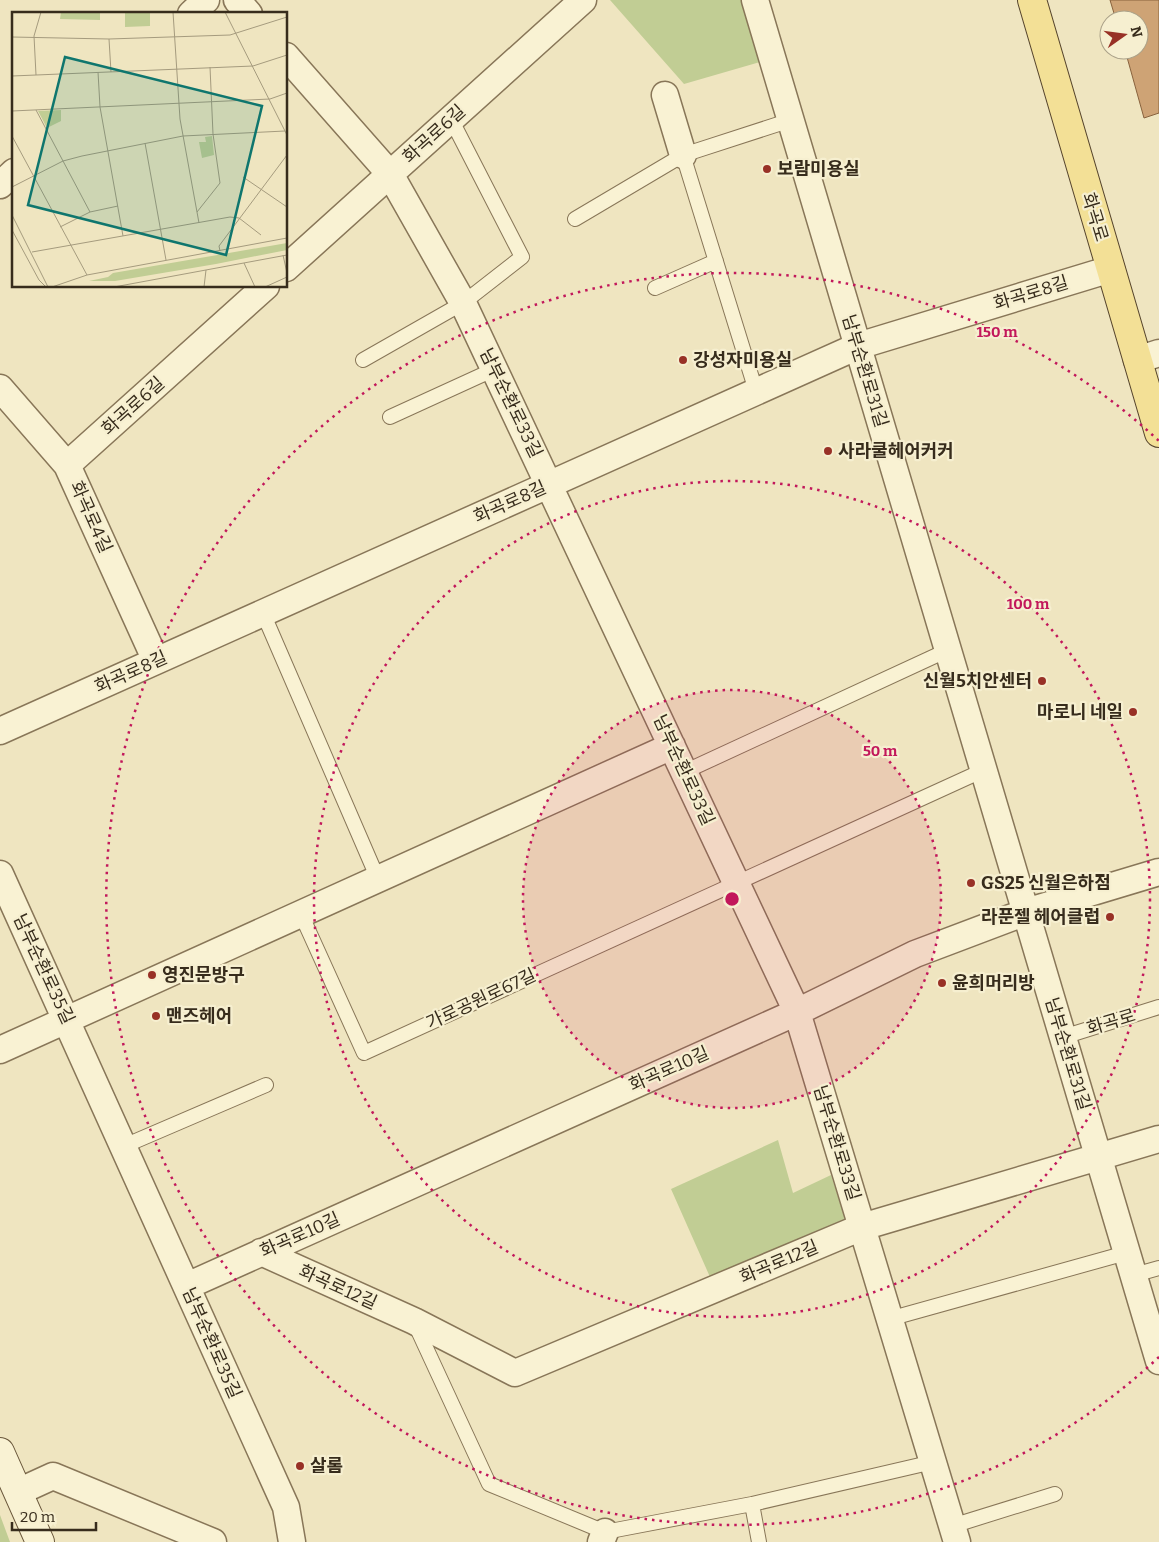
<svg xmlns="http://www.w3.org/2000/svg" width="1159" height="1542" font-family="Bitter,'Noto Sans KR',serif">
	<defs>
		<filter id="shadow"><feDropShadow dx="4.5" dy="-4.5" stdDeviation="1" flood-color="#0004"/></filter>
	</defs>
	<rect width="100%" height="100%" fill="#efe5c0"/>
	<path fill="#c1cd94" d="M610 0H743L760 62 684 84Z
		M778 1140 793 1193 831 1175 846 1222 710 1277 671 1189Z
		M0 1515 10 1542H0Z"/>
	<path fill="#cea375" stroke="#88623d" filter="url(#shadow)" d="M1110 0H1159V113L1144 118 1125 50H1139V20H1116Z"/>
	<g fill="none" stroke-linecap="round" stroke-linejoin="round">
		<defs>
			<path id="lane" d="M683 155 756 391
				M575 219 683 155 791 120
				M655 288 716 261
				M363 360 463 303 522 257 451 119
				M390 417 495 369
				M263 613 378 879
				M684 772 948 650
				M301 914 364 1053 984 770
				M1063 1037 1159 1007
				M124 1146 266 1085
				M1134 1275 1159 1268
				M889 1319 1126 1253
				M415 1324 489 1484 605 1532 752 1504 933 1462
				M752 1504 759 1542
				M952 1526 1055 1494"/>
			<path id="street" d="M237 0 249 14
				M755 0 1159 1361
				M191 14 206 0
				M286 56 390 174 463 303 797 1012 957 1542
				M665 95 683 155
				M0 185 14 172
				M286 268 583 0
				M1137 360 1159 353
				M0 388 67 465 156 661
				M67 465 266 286
				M0 731 858 346 1111 269
				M0 874 286 1507 292 1542
				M0 1050 672 746
				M261 1252 414 1321 515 1373 862 1227 1159 1139
				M187 1286 797 1012 915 954 1026 912 1159 872
				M18 1492 53 1476 213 1542
				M601 1542 605 1532"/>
			<path id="secondary" d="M0 1452 40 1542"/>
			<path id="primary" d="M1032 0 1159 433"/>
		</defs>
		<use href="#lane" stroke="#887658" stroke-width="16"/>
		<use href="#street" stroke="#887658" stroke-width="29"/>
		<use href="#secondary" stroke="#6a573b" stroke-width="30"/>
		<use href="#primary" stroke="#56442c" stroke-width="30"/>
		<use href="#lane" stroke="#f9f2d3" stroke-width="14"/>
		<use href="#street" stroke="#f9f2d3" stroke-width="26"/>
		<use href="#secondary" stroke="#f9f2d3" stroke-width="28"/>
		<use href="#primary" stroke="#f3e096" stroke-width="28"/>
	</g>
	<circle cx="732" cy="899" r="209" fill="#c2185b" fill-opacity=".12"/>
	<g fill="none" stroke="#c2185b" stroke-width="2.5" stroke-dasharray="2.5 5">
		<circle cx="732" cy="899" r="209"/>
		<circle cx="732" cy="899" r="418"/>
		<path d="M1159 1357A626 626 0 1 1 1159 441"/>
	</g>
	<g fill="#983126" stroke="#f6efd0" stroke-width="2">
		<circle cx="767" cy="169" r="5"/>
		<circle cx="683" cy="360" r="5"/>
		<circle cx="828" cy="451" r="5"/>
		<circle cx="1042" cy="681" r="5"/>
		<circle cx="1133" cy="712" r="5"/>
		<circle cx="971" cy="883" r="5"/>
		<circle cx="1110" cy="917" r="5"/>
		<circle cx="152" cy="975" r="5"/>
		<circle cx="942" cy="983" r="5"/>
		<circle cx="156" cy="1016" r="5"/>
		<circle cx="300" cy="1466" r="5"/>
	</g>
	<g text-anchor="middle" stroke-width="4.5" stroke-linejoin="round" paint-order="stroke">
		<g font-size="18" fill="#372c1c" stroke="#f6efd0">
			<text transform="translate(434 134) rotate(-42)" y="6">화곡로6길</text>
			<text transform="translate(1095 217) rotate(73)" y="6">화곡로</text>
			<text transform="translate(1031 293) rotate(-17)" y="6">화곡로8길</text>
			<text transform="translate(865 371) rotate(73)" y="6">남부순환로31길</text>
			<text transform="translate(511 403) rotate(64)" y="6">남부순환로33길</text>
			<text transform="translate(133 406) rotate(-42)" y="6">화곡로6길</text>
			<text transform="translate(510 502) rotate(-24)" y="6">화곡로8길</text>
			<text transform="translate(91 517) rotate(66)" y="6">화곡로4길</text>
			<text transform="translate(131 672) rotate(-24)" y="6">화곡로8길</text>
			<text transform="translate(684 770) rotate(65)" y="6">남부순환로33길</text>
			<text transform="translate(44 969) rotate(65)" y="6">남부순환로35길</text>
			<text transform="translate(481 999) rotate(-25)" y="6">가로공원로67길</text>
			<text transform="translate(1111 1022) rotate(-17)" y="6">화곡로</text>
			<text transform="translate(1068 1054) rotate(73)" y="6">남부순환로31길</text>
			<text transform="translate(669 1069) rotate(-24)" y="6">화곡로10길</text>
			<text transform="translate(837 1143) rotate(73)" y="6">남부순환로33길</text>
			<text transform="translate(300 1235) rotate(-24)" y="6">화곡로10길</text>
			<text transform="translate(779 1262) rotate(-23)" y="6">화곡로12길</text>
			<text transform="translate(338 1287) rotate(24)" y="6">화곡로12길</text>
			<text transform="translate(212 1343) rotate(66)" y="6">남부순환로35길</text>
		</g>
		<g font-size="18" font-weight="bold" fill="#372c1c" stroke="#f6efd0" text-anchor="start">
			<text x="777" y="175">보람미용실</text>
			<text x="693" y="366">강성자미용실</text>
			<text x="838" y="457">사라쿨헤어커커</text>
			<text x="1032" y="687" text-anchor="end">신월5치안센터</text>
			<text x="1123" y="718" text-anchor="end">마로니 네일</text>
			<text x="981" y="889">GS25 신월은하점</text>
			<text x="1100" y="923" text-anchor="end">라푼젤 헤어클럽</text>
			<text x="162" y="981">영진문방구</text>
			<text x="952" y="989">윤희머리방</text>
			<text x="166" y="1022">맨즈헤어</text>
			<text x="310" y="1472">살롬</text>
		</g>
	</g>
	<g transform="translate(12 12)">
		<rect width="275" height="275" fill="#efe5c0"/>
		<path d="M49 0H88V8L48 7ZM113 0H138V14L113 15ZM49 98V109L35 116 26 99ZM200 124 202 143 190 146 187 130H194L193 125ZM275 231V238L204 252 103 269H77L96 265 101 261Z" fill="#c1cd94"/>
		<path fill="none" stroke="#a59b7e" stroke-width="1" d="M161 0 168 107 187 211M213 0 275 123M0 25 97 27 218 23 275 5M97 27 99 60M86 60 88 95 111 224M24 63 22 24 29 0M0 64 241 54 275 43M24 98 78 200M0 99 258 87 275 81M0 124 75 263M133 131 154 248M231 165 275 195M0 175 51 149 70 144 171 124 273 119M185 200 208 171 201 122 198 55M0 203 36 275M48 215 78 200 106 194M0 218 27 268 34 275M208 239 207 234 275 143M20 240 218 205 227 206 249 223M271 243 275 261M232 251 243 275M40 275 75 263 275 226M102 275 275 243M192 275 194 258M253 275 275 265"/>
		<path fill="#0f766e" fill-opacity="0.15" stroke="#0f766e" stroke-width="2.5" d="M53 45 250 94 214 243 16 193Z"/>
		<rect width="275" height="275" fill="none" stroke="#372c1c" stroke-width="2.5"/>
	</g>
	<circle cx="732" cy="899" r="8" fill="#c2185b" stroke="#f6efd0" stroke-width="2.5"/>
	<g font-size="15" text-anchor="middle" font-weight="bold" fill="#c2185b" stroke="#f6efd0" stroke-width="4.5" stroke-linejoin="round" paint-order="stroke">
		<text x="997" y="337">150 m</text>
		<text x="1028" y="609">100 m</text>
		<text x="880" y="756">50 m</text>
	</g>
	<g transform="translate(1124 35) rotate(76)"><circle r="24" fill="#f6efd0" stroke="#aaa188"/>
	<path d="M0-4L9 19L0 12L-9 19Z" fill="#983126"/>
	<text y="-8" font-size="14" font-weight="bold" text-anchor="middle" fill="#372c1c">N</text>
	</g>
	<path d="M12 1522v8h84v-8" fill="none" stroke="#372c1c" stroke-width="2.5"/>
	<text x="20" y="1522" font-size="15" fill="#372c1c" stroke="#f6efd0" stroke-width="4" paint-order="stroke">20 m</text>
</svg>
